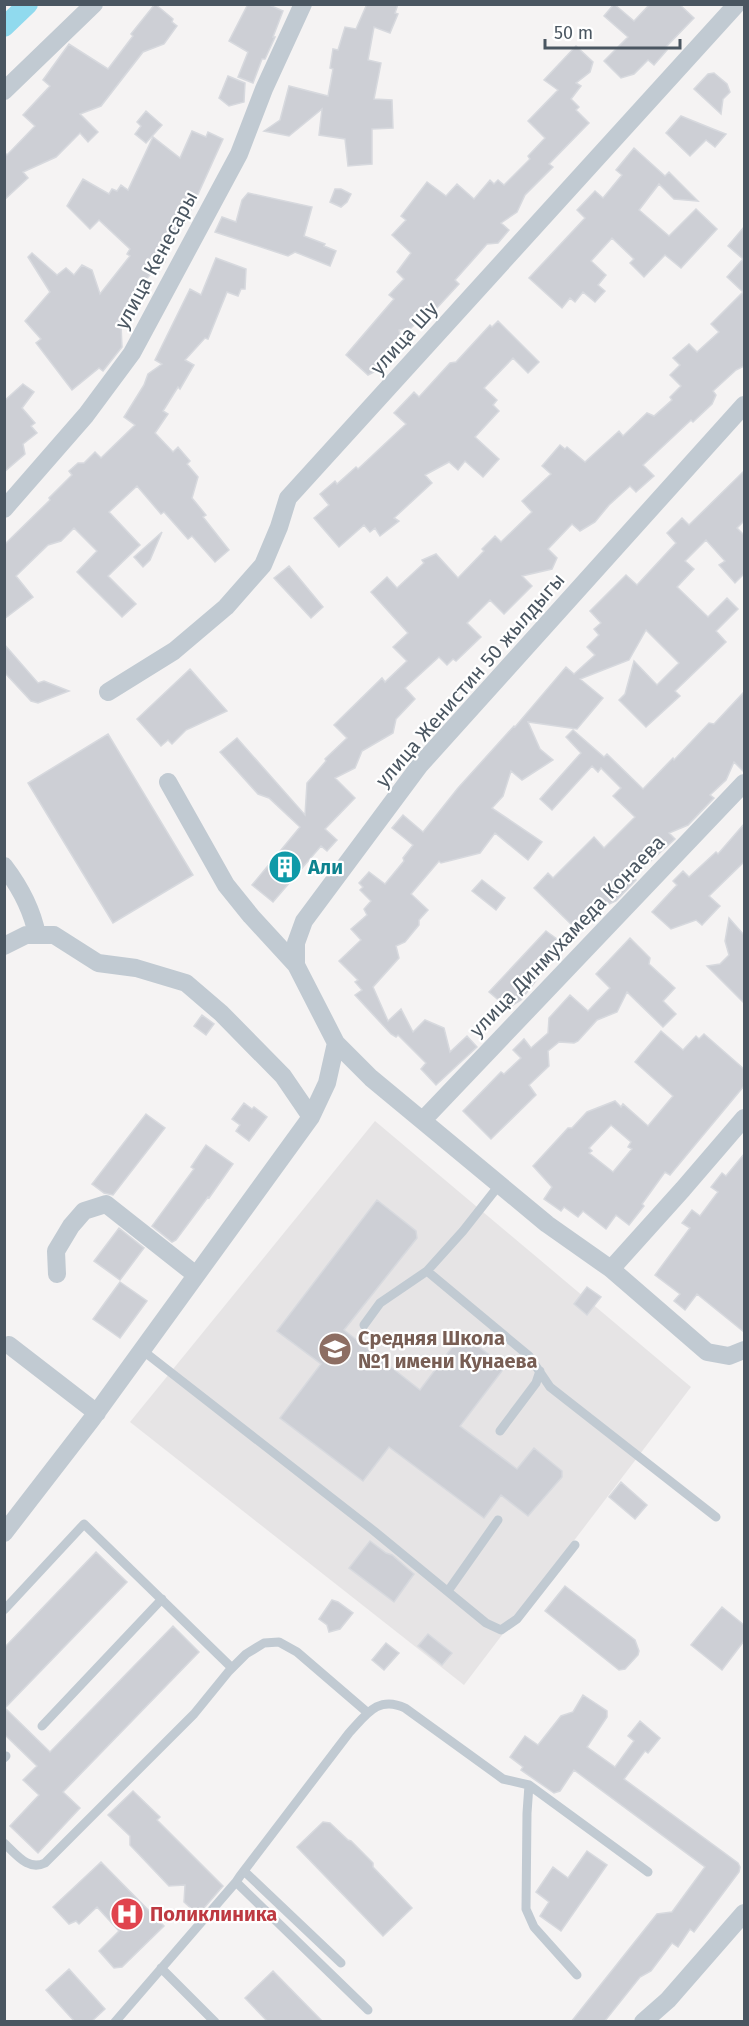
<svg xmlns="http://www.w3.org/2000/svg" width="749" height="2026" font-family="'Fira Sans',sans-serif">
	<rect width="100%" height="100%" fill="#f5f3f3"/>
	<path fill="#e6e4e5" d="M375 1121 691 1387 464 1685 130 1422Z"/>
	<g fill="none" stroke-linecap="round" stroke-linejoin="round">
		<path stroke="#90daee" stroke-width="20" d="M4 27 28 4"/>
	</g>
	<path fill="#cdcfd5" stroke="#d7d9de" stroke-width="1.5" fill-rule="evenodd" d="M155 4 173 19 172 22 177 26 164 44 143 52 101 106 80 114 98 132 88 142 80 133 56 157 23 172 28 178 4 200V152L7 155 35 126 23 115 50 86 43 80 69 44 108 69 133 36 131 34Z
		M248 4H267L283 11 273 37H275L265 59H262L253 83 238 77 248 52 229 41Z
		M367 4H398L395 13 398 14 390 33 374 27 368 60 381 63 374 99 392 100 393 128 372 129V164L348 166 345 139 319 135 322 109 289 136 264 131 280 120 289 86 328 96 333 69 330 68 333 49 338 50 345 27 356 29Z
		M614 4 634 21 650 4H679L694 18 665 48 667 50 654 65 648 60 634 74 621 78 604 61 628 37 604 16Z
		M576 46 593 62 590 72 576 83 581 86 571 99 579 107 576 110 589 123 549 164 553 167 525 195 517 212 501 223 509 230 498 243 487 244 455 280 459 284 436 309 430 314H426L411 328 399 330 403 347 402 351 397 355 388 356 380 369 368 375 346 355 394 299 389 295 404 279 397 272 411 253 392 235 406 220 401 216 427 182 446 196 457 184 474 199 490 180 494 184 498 180 504 185 530 159 528 156 545 138 528 121 558 90 544 80Z
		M714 73 727 84 730 92 723 99 721 114 694 89 708 74Z
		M228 76 245 83 244 102 229 106 219 98Z
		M146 111 162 125 146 143 135 134 141 126 137 122Z
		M681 116 713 129 726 134 715 147 706 140 690 156 666 133Z
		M192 131 206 137 208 132 223 139 184 225H183L166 253 165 262 153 271 130 300 135 304 121 324 122 347 103 371 99 368 72 390 36 343 41 339 25 321 50 292 28 257 32 253 57 275 66 268 74 275 82 265 92 270 100 294 130 256 127 254 130 249 99 220 90 229 67 206 83 179 109 194 112 189 117 191 121 185 128 190 153 137 180 158Z
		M634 148 665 176 669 172 698 201 674 199 659 184 639 210 669 236 696 209 717 229 681 268 665 255 644 277 630 263 634 259 612 238 591 261 606 275 598 285 605 291 595 302 583 292 575 302 570 298 562 308 529 278 585 218 577 210 595 191 603 198 622 175 616 170Z
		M335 189H341L351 194 347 202 341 207 330 202Z
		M248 193 312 207 304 236 325 244 324 246 336 251 330 266 295 252 288 256 215 232 222 217 236 222 242 200Z
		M744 227V366L736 370 713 391 716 395 712 404 693 422 691 420 643 465 654 476 636 492 630 486 609 505 595 522 580 531 572 524 548 549 557 558 552 569 522 576 532 586 504 614 490 600 467 623 481 637 456 661 453 659 447 665 439 657 405 688 415 699 396 719 393 733 362 751 355 768 335 778 355 798 325 829 337 840 327 851 321 846 273 902 252 885 300 827 269 798 258 794 220 752 237 738 305 815 307 783 326 761 325 759 347 738 334 725 382 678 385 682 407 661 393 647 408 633 371 592 387 577 397 588 424 563 422 560 436 554 458 578 484 551 482 549 495 536 501 542 532 512 522 501 551 474 542 466 560 445 565 449 567 447 585 462 619 431 623 436 647 413 654 416 672 400 670 397 681 386 670 375 680 365 673 358 689 344 697 352 719 332 711 324 743 292 727 277 743 259 728 246Z
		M216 258 246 269 245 289H241L238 296 227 292 208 339 205 338 185 360 194 365 180 389 178 387 163 411 168 414 155 433 173 452 178 447 190 461 187 464 198 477 192 498 206 515 203 517 229 550 215 562 192 536 188 539 164 512 161 514 137 486 109 512 140 545 108 576 136 604 122 617 77 572 97 551 74 528 61 541 48 545 16 576 33 597 4 619V545L50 500 49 498 72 475 69 471 78 463H84L95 452 101 458 135 425 124 417 144 385 148 374 162 364 155 360 190 289 201 295Z
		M498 321 539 362 528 373 513 358 484 388 497 400 493 405 499 411 475 437 499 459 483 477 465 461 458 470 449 462 425 475 432 483 394 518 399 521 380 536 375 528 370 532 364 525 339 547 314 518 329 505 320 494 335 481 337 484 356 467 358 469 406 424 394 413 414 392 419 397 450 363 456 362 490 325 492 327Z
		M23 384 34 392 22 408 35 423 31 426 37 433 23 444 25 454 4 472V401Z
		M744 471V521L737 528 744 535V574L735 583 719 565 725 561 706 540 685 561 694 569 677 587 708 617 727 598 738 609 716 631 726 642 675 691 680 696 646 727 619 700 625 694 634 661 657 685 679 663 646 630 629 660 580 679 603 698 577 729 528 722 540 749 553 760 522 780 511 771 503 796 492 808 542 842 528 860 495 833 480 853 441 863 439 861 411 894 428 910 419 920V925L405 942 396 946 399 958 373 987 388 1021 401 1009 413 1032 425 1020 444 1028 450 1052 467 1036 477 1047 436 1085 421 1069 426 1063 398 1035 396 1037 391 1034 355 995 362 990 355 982 358 980 339 961 361 940 351 929 367 915 364 909 371 901 360 890 363 887 359 883 369 872 385 884 404 861 403 858 413 845 392 828 403 815 423 832 458 788 514 726 515 727 566 667 574 674 595 655 587 647 599 635 594 629 601 623 590 611 626 575 637 585 676 543 667 533 682 518 689 525Z
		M162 532 150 560 143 567 134 557Z
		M289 566 323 607 311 618 274 578Z
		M4 644 38 683 44 681 69 691 38 703 31 701 4 672Z
		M190 669 227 711 186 730 172 744 168 740 161 746 137 719Z
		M744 692V772L734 762 726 780 710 795 714 798 688 825 669 833 675 839 633 877 636 880 616 901 598 909 577 930 534 888 548 873 553 878 594 837 604 848 635 817 613 796 621 788 601 768 598 772 592 766 552 810 540 799 581 753 566 737 573 730 604 757 607 754 643 789 673 758 674 760 709 723 714 724Z
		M108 734 193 875 113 923 28 783Z
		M744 824V862L709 896 720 906 702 925 696 920 671 929 652 912 677 885 673 881 683 871 689 877 716 852 718 854Z
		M482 880 505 898 496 910 472 891Z
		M729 918 744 935V1003L707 966 720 964 729 955 725 941Z
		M546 931 565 945 534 961 544 970 521 1000 508 1008 489 992Z
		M630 938 650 958 649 964 675 988 663 1001 676 1014 663 1027 627 992 617 1012 597 1020 578 1041 574 1043 559 1042 548 1051 549 1066 529 1085 536 1095 491 1139 463 1111 501 1072 504 1074 521 1058 513 1050 524 1039 531 1048 548 1033 549 1018 570 995 588 1011 610 988 596 974Z
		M202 1015 214 1024 206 1035 194 1026Z
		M661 1031 683 1050 696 1036 699 1039 704 1034 744 1069V1086L670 1175 665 1172 642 1204 644 1206 629 1225 616 1215 606 1229 583 1211 578 1217 564 1207 561 1211 544 1199 552 1187 533 1166 568 1128H572L587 1112 615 1101 621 1107 623 1104 648 1126 673 1096 635 1062ZM611 1125 631 1142 628 1147 632 1149 613 1172 589 1153 592 1151 589 1148Z
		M244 1103 252 1109 254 1107 267 1117 249 1141 236 1131 240 1125 232 1119Z
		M146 1114 165 1128 113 1195 104 1193 92 1184Z
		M206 1145 233 1164 209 1198 208 1197 176 1240 172 1242 152 1226 194 1169 191 1167Z
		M744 1154V1332L697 1294 685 1310 674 1301 680 1294 655 1275 690 1228 682 1223 692 1210 700 1216 718 1192 711 1187 722 1173 726 1176Z
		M377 1200 416 1231 417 1238 344 1330 420 1390 462 1334 505 1367 460 1426 517 1469 534 1448 562 1471V1477L528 1516 501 1495 484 1518 389 1447 363 1481 280 1418 321 1364 277 1331Z
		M119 1228 144 1248 120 1280 94 1261Z
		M120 1282 147 1301 120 1338 93 1319Z
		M587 1287 601 1297 587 1315 574 1304Z
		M621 1482 647 1505 635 1519 609 1497Z
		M370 1541 386 1553 392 1555 414 1574 394 1602 349 1568Z
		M96 1552 127 1582 5 1708 50 1752 173 1626 199 1652 63 1792 80 1808 38 1853 10 1826 39 1795 23 1780 37 1766 4 1734V1648Z
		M565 1586 635 1640 639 1651 638 1655 625 1669 619 1670 545 1611Z
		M332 1600 338 1602 353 1613 340 1629 329 1632 327 1625 319 1619Z
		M722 1607 744 1625V1641L722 1670 691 1645Z
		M428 1634 452 1653 442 1665 418 1646Z
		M386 1643 399 1653 384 1670 372 1660Z
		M583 1695 607 1711V1717L587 1747 615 1767 634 1741 628 1736 640 1721 660 1738 648 1753 645 1751 624 1779 738 1863 740 1867 739 1872 694 1932 690 1929 678 1947 672 1943 651 1971 640 1977 604 2022H571L657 1914 672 1912 705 1867 574 1770 560 1791 554 1793 521 1770 523 1767 510 1757 525 1736 538 1745 561 1716 573 1712Z
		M133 1791 160 1817 157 1820 223 1886 198 1915 184 1902 185 1885 169 1886 130 1845V1836L108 1815Z
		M323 1822 330 1823 348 1840 351 1841 373 1863V1867L412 1908 383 1936 297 1847Z
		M587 1851 607 1865 561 1931 540 1916 549 1902 536 1892 553 1867 568 1878Z
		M101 1862 164 1926 122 1967 114 1968 99 1951 119 1931 97 1907 79 1924 76 1921 69 1924 53 1907Z
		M69 1969 105 2009 91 2022H75L46 1990Z
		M273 1971 323 2022H268L245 1998Z"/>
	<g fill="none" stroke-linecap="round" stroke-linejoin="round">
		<path stroke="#c1cad2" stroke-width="9" d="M427 1271 529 1356 550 1387 716 1517
			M364 1325 380 1303 427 1271 463 1231 500 1184
			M142 1350 374 1531 486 1623 501 1630 517 1619 575 1545
			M500 1431 536 1383 540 1371
			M448 1591 498 1520
			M4 1610 84 1524 232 1668
			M42 1726 162 1599
			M4 1758 6 1756
			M529 1785 527 1813 526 1909 534 1927 577 1975
			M4 1843C17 1855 28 1871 45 1863L194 1714 229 1671 246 1654 264 1643 279 1642 297 1652 368 1713
			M244 1871 341 1963
			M236 1882 368 2010
			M161 1968 215 2022
			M115 2022 236 1882 240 1876 349 1733C366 1715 378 1695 405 1708L503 1779 529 1785 648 1872"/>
		<path stroke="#c1cad2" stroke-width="18" d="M4 91 94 4
			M744 405 420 765 304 921 296 943V965L336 1043 371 1078 547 1224 611 1269 707 1352 729 1356 744 1350
			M4 509 86 415 132 353 239 154 264 89 303 4
			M108 692 174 651 226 607 263 565 279 527 288 498 737 4
			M168 782 226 885 251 916 296 965
			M4 866C20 887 32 909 37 935
			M4 946 26 935H54L98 963 136 968 186 983 221 1013 283 1076 311 1117
			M423 1120 744 783
			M611 1269 683 1189 744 1118
			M57 1274 56 1251 71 1226 84 1211 106 1204 196 1275
			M9 1345 97 1413
			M4 1533 92 1419 311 1117 327 1083 336 1043
			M643 2022 668 2000 744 1913"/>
	</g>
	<defs>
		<symbol id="building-disc" viewBox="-11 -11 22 22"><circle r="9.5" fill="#0f9aa8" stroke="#fff"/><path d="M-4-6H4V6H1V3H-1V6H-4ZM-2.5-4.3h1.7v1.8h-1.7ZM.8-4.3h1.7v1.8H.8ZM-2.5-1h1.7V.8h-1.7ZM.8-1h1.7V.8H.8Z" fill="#fff"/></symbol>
		<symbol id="school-disc" viewBox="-11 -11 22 22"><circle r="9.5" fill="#8d6e63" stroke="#fff"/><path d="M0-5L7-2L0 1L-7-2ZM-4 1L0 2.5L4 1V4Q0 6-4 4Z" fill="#fff"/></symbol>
		<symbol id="hospital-disc" viewBox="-11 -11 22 22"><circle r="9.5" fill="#e0444e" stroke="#fff"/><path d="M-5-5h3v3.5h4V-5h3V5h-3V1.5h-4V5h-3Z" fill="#fff"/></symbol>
	</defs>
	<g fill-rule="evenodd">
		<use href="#building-disc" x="266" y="848" width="38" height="38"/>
		<use href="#school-disc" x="316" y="1330" width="38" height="38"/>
		<use href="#hospital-disc" x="108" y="1895" width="38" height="38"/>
	</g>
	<g text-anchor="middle" stroke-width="4.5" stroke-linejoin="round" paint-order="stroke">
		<g font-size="20" fill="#4a5661" stroke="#fff">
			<text transform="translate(156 260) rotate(-62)" y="7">улица Кенесары</text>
			<text transform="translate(404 338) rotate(-48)" y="7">улица Шу</text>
			<text transform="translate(470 680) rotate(-49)" y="7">улица Женистин 50 жылдыгы</text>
			<text transform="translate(567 936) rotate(-46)" y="7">улица Динмухамеда Конаева</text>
		</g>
		<g font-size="20" font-weight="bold" fill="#0d838f" stroke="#fff" text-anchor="start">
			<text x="308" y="874">Али</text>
		</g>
		<g font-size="20" font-weight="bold" fill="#785e54" stroke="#fff" text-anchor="start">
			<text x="358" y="1345">Средняя Школа<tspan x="358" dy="23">№1 имени Кунаева</tspan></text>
		</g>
		<g font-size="20" font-weight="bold" fill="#be3a42" stroke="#fff" text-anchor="start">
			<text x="150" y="1921">Поликлиника</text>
		</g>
	</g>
	<rect width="749" height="2026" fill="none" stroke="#4a5661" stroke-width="12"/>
	<path d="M545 39v9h135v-9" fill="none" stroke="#4a5661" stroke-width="3"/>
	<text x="554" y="39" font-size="18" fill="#4a5661" stroke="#ffffff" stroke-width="4.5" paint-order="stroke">50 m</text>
</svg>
